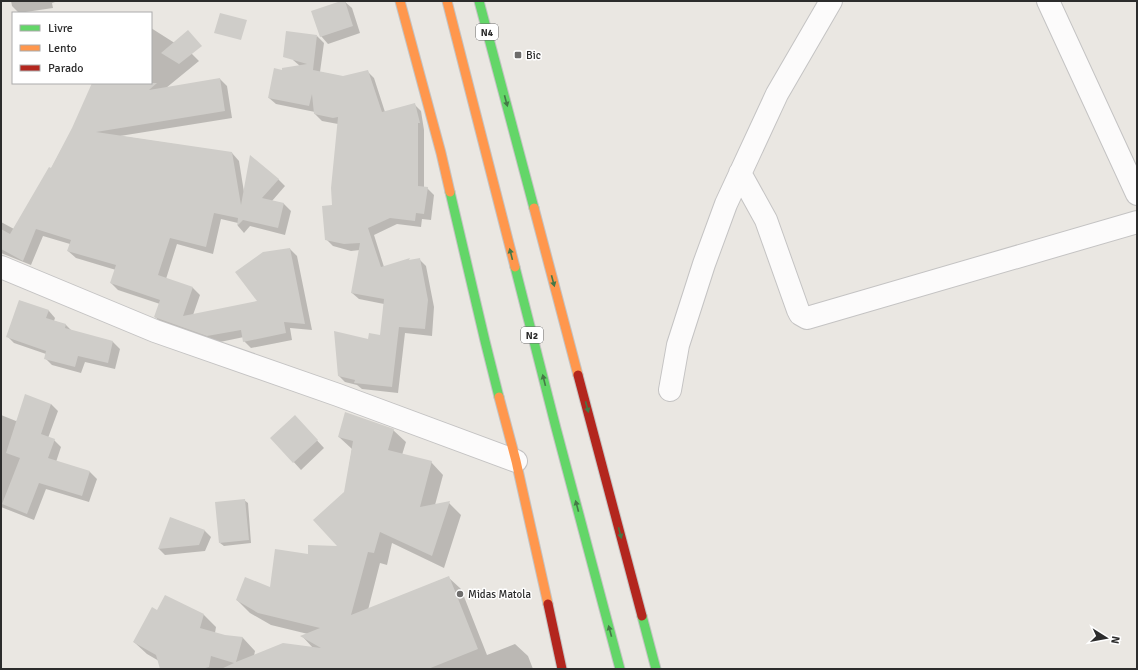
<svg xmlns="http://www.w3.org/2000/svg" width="1138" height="670" font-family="Signika,sans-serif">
	<rect width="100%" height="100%" fill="#eae7e2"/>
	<path fill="#0003" d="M11 1H58L52 3 53 8 19 13 12 6Z
		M344 1 352 8 360 33 328 44 321 36Z
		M151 28 192 54 199 61 166 88 220 79 227 86 232 118 120 136 232 153 239 161 244 192 278 179 285 186 272 201 284 204 291 211 285 235 250 226 244 233 238 226V223L221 219 213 254 177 244 166 279 193 288 200 295 193 315 258 302 290 249 297 256 312 330 290 328 292 340 251 348 244 341V337L215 343 163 324 155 317 160 304 118 290 111 283 116 270 76 258 68 251 70 244 43 236 31 265 1 253V222L14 229 51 169 73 128 93 83H151Z
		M317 36 324 43 320 72 343 77 367 71 374 78 385 112 414 104 421 111 424 130V188H427L434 195 431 220 422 219 421 227 397 224 374 235 384 267 409 260 411 261 419 259 426 266 434 307 432 336 405 333 398 393 362 389 357 385 345 382 339 376 368 340 381 337 384 304 359 299 352 293 360 250 351 251 333 246 326 239 333 206 338 124 322 121 315 114V112L276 104 269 98 300 66 293 60Z
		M20 301 49 311 55 318 54 321 66 325 72 331 113 342 120 349 115 369 85 362 81 373 52 365 45 358 46 354 14 343 7 336Z
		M51 404 58 411 48 438 54 440 61 447 56 462 90 472 97 479 89 502 46 489 34 520 1 507V415L16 421Z
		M302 424 324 448 301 470 272 438Z
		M393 430 406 442 402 455 431 462 443 475 435 505 449 503 461 515 444 568 392 543 387 565 380 563 368 610 448 577 461 589 487 655 515 644 528 656 533 669H161L159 661 147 654 134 642 157 612 204 615 216 627 215 633 225 636 243 638 255 651 254 656 313 648 302 636 308 634 271 625 250 613 237 600 271 588 309 555 339 548 345 492 352 449 339 437Z
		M244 500 248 503 251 543 224 546 220 543Z
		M171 518 205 531 211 537 205 551 165 555 159 549Z"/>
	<path fill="#cfcdc9" d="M341 1H345L353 26 320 37 311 11Z
		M220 13 247 20 241 40 214 33Z
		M188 30 202 46 179 64 161 53Z
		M286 31 317 35 313 70 343 76 368 70 382 112 415 103 420 123H418V186L428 187 424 214 416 213 415 221 390 218 368 228 381 267 410 258 409 260 420 258 428 300 425 329 399 327 392 387 354 383 355 380 338 376 334 331 368 339 369 333 380 335 384 299 351 293 360 243 344 244 325 240 322 206 332 205 331 188 338 117 333 118 314 114 312 94 309 106 268 98 274 68 282 70V68L307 64 283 57Z
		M220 78 225 111 96 132 232 152 241 205 250 155 279 179 262 198 284 203 278 228 243 220 237 226 238 218 214 213 206 247 170 238 158 275 193 287 183 316 257 301 235 272 263 252 290 248 305 324 284 322 286 333 243 342 241 330 207 336 154 317 160 300 110 283 116 265 67 251 71 240 36 229 23 261 1 249V229L10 234 49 167 51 168 72 128 92 83H157L149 90Z
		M19 300 49 310 46 318 66 324 65 328 113 341 108 363 78 356 75 367 44 359 46 351 6 337Z
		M25 394 51 404 41 434 55 439 48 458 90 471 82 496 39 483 27 514 2 504 20 458 6 453Z
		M345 412 394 429 388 450 432 461 420 507 450 501 432 556 380 532 374 553 368 552 351 615 449 576 478 649 428 669H221L234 663 211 656 209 667 202 669H160L156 655 133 642 152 607 157 610 165 595 204 614 200 628 225 635 243 637 236 662 283 643 321 648 300 636 320 628 258 613 236 600 245 577 270 587 275 549 308 554V545L337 546 313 520 344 492 353 441 338 437Z
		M295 415 318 440 293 463 270 438Z
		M245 499 249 540 219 543 215 502Z
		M170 517 205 530 199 545 158 549Z"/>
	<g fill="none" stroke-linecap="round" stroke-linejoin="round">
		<defs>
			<path id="street" d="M1048 1 1137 194
				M740 173 766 220 798 310 800 314 807 318 1137 222
				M1 267 155 331 338 395 516 461
				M670 390 678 345 704 264 726 204 777 94 831 1"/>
			<path id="fast" d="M479 1 534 208
				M450 192 485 341 499 397
				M515 267 556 428 620 669
				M642 616 656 669"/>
			<path id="slow" d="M400 1 441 153 450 192
				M447 1 515 267
				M534 208 578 375
				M499 397 516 461 548 604"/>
			<path id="jam" d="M578 375 642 616
				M548 604 562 669"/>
		</defs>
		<use href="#street" stroke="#c4c3c3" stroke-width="24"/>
		<use href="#fast" stroke="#c4c3c3" stroke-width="11"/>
		<use href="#slow" stroke="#c4c3c3" stroke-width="11"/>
		<use href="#jam" stroke="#c4c3c3" stroke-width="11"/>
		<use href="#street" stroke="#fcfbfb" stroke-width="22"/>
		<use href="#fast" stroke="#63d668" stroke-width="9"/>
		<use href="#slow" stroke="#ff974d" stroke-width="9"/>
		<use href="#jam" stroke="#b3261e" stroke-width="9"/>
	</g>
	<defs><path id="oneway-solid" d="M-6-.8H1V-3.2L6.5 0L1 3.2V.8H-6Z"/></defs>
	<g fill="#457847">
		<use href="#oneway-solid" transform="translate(506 101) rotate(75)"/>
		<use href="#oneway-solid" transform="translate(511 254) rotate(-104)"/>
		<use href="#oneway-solid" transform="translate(553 281) rotate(75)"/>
		<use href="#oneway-solid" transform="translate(544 380) rotate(-104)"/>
		<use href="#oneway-solid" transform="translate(587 407) rotate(75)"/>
		<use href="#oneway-solid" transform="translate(577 506) rotate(-105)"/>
		<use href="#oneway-solid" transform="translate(620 533) rotate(75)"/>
		<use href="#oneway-solid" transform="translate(610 631) rotate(-105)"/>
	</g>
	<g fill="#6e6d6c" stroke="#fff" stroke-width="1.5">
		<rect x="514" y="51" width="8" height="8" rx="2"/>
		<circle cx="460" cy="594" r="4"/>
	</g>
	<g text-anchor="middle" stroke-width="3" stroke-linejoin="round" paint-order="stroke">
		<g fill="#fff" stroke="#6b6b6b" stroke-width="1">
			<rect x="476" y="24" width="22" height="16" rx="3"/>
			<rect x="521" y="327" width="22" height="16" rx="3"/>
		</g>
		<g font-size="10" font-weight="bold" fill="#2c2c2c">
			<text x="487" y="36">N4</text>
			<text x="532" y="339">N2</text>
		</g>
		<g font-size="11" fill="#2c2c2c" stroke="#fff" text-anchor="start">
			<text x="526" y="59">Bic</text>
			<text x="468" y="598">Midas Matola</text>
		</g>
	</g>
	<rect width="1138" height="670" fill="none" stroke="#2c2c2c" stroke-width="4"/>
	<rect x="12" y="12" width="140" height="72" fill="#ffffff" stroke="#ababab"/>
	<rect x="20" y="25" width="20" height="6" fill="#63d668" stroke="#ababab"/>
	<text x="48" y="32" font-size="12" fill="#2c2c2c">Livre</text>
	<rect x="20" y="45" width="20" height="6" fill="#ff974d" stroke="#ababab"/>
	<text x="48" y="52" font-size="12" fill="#2c2c2c">Lento</text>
	<rect x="20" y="65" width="20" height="6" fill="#b3261e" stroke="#ababab"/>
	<text x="48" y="72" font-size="12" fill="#2c2c2c">Parado</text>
	<g transform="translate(1106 638) rotate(101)" stroke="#ffffff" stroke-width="3" paint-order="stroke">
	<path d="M0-3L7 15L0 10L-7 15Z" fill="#2c2c2c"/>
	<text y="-6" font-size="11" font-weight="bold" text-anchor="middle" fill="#2c2c2c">N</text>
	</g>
</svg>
